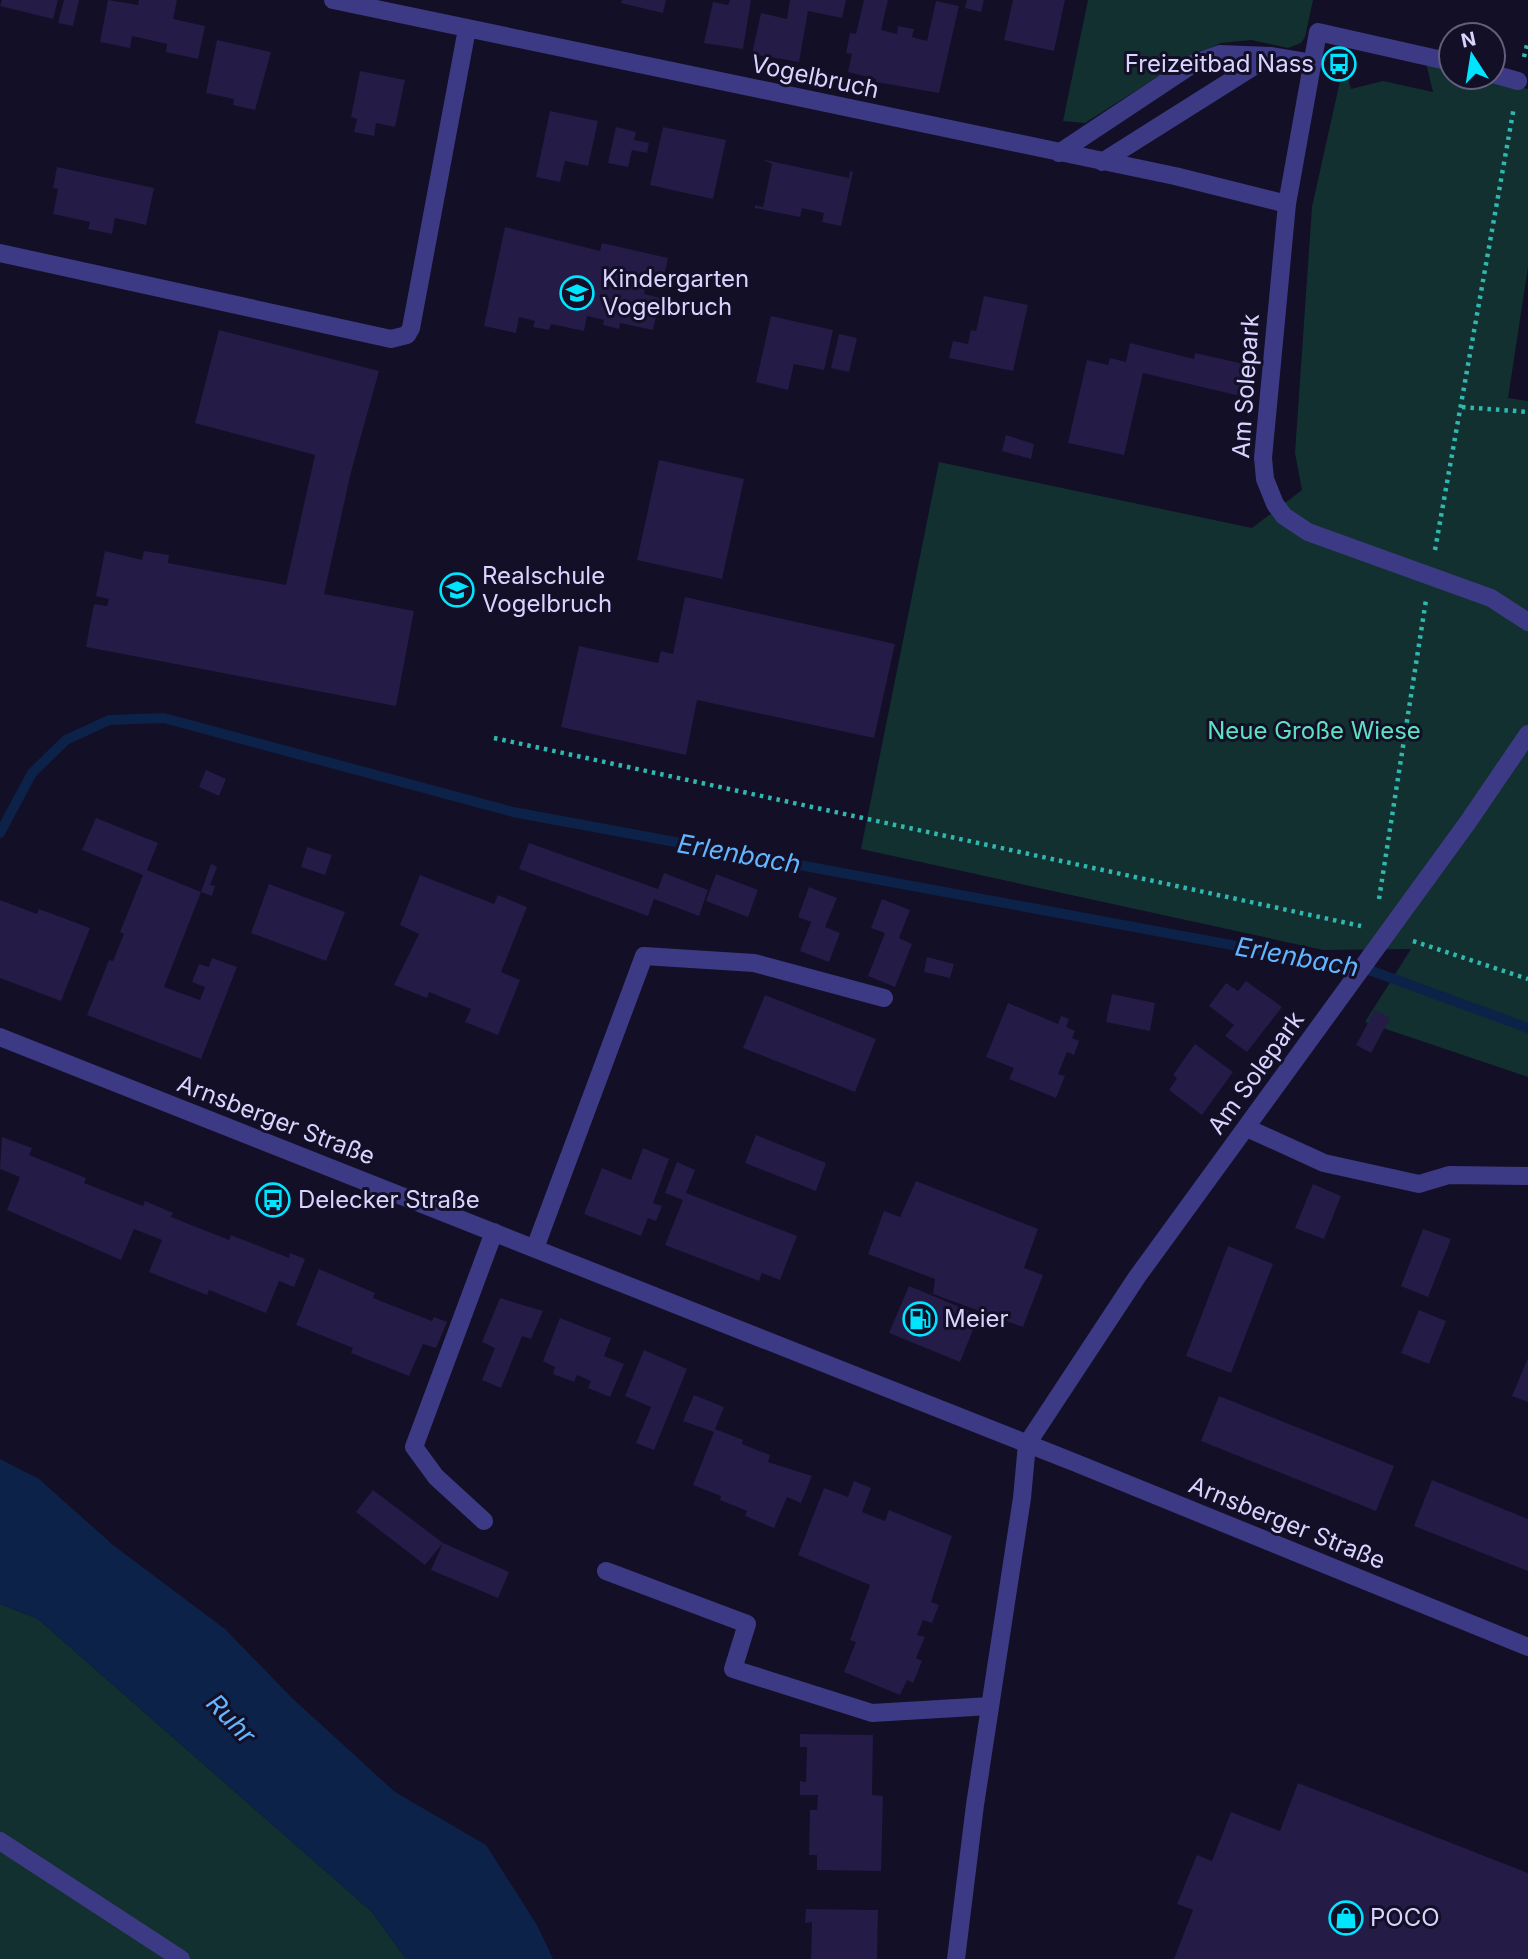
<svg xmlns="http://www.w3.org/2000/svg" width="1528" height="1959" font-family="Inter,sans-serif">
	<rect width="100%" height="100%" fill="#130f26"/>
	<path fill="#12302f" d="M1088 0H1313L1305 37 1301 43 1288 48 1251 40 1221 43 1189 57 1085 123 1063 121Z
		M1344 63 1351 89 1383 81 1433 92 1426 63 1451 70V77H1482L1528 89V267L1508 398 1528 401V1077L1365 1022 1411 949 1323 950 861 849 939 462 1252 528 1302 490 1295 453 1312 207Z
		M0 1604 38 1619 372 1912 406 1959H0Z"/>
	<path fill="#0c2248" d="M0 1459 39 1479 113 1545 225 1629 292 1698 395 1792 486 1845 537 1925 553 1959H406L372 1912 38 1619 0 1604Z"/>
	<g fill="none" stroke-linecap="round" stroke-linejoin="round">
		<path stroke="#0c2248" stroke-width="10" d="M0 833 32 773 66 740 109 720 164 718 513 812 1372 971 1528 1028"/>
	</g>
	<path fill="#241b47" d="M2 0H58L53 19 0 6Z
		M64 0H79L73 26 58 23Z
		M108 0 138 5 139 0H177L173 19 205 26 198 59 166 52 167 44 132 36 130 48 100 42Z
		M622 0H666L663 13 621 3Z
		M730 0H751L743 49 704 43 713 2 728 5Z
		M790 0H846L842 18 808 11 799 62 752 54 761 13 787 19Z
		M864 0H888L881 30 897 34 898 26 914 29 912 37 927 41 936 1 959 6 939 93 876 82V79L848 72 852 54 846 53 850 33 856 34Z
		M967 0H984L981 12 965 8Z
		M1013 0H1065L1054 51 1004 40Z
		M217 40 271 52 255 110 233 105 234 99 206 93Z
		M360 71 405 80 395 127 376 123 374 136 354 132 357 119 351 117Z
		M550 111 598 121 588 166 565 161 560 182 536 177Z
		M616 127 636 132 634 140 649 143 647 153 632 150 628 167 608 163Z
		M663 127 726 140 713 199 650 185Z
		M761 159 849 178 850 171 853 172 841 226 822 222 824 213 802 208 800 217 755 208V205L763 207 772 164Z
		M57 167 154 188 146 225 115 218 112 234 88 229 90 222 53 214 58 189 53 188Z
		M505 227 600 251 602 243 668 258 663 281 648 278 644 294 660 298 653 330 620 323 619 329 603 325 604 320 587 316 584 331 551 324 549 330 533 327 535 321 519 317 516 333 484 326Z
		M984 296 1028 305 1013 371 949 358 953 341 968 344 971 330 976 331Z
		M771 316 833 330 824 370 794 364 788 390 756 382Z
		M219 330 379 371 351 472 324 594 414 611 396 706 86 647 94 604 107 606 109 599 96 596 105 551 142 560 144 551 169 555 168 563 286 585 315 455 195 423Z
		M839 334 857 338 849 372 831 368Z
		M1130 343 1194 359 1195 353 1244 364 1240 396 1143 373 1124 455 1068 443 1087 360 1108 365 1110 358 1126 362Z
		M1006 435 1034 444 1031 459 1002 451Z
		M659 460 744 479 722 579 637 560Z
		M685 597 895 644 874 738 697 700 686 755 561 727 579 646 658 663 661 651 673 654Z
		M206 770 226 779 219 796 199 787Z
		M96 818 158 843 147 870 201 892 164 987 200 1000 205 987 192 982 199 964 209 967 212 958 237 967 201 1059 87 1015 109 960 113 961 124 934 120 932 143 875 82 850Z
		M529 843 658 889 664 873 708 890 699 916 654 899 648 916 519 869Z
		M307 847 332 855 325 875 301 867Z
		M211 864 217 867 210 885 215 886 212 896 201 892Z
		M716 874 758 890 748 917 706 901Z
		M420 875 494 904 498 895 527 907 501 972 520 980 498 1035 465 1022 471 1009 429 992 427 998 394 985 419 934 400 925Z
		M269 884 345 912 326 961 251 933Z
		M809 887 837 898 825 927 840 933 829 962 800 951 811 922 798 917Z
		M882 899 910 910 899 938 912 944 895 987 868 976 885 933 871 928Z
		M0 900 37 914 39 909 90 928 61 1001 0 978Z
		M927 957 954 964 950 978 924 972Z
		M1246 981 1282 1007 1247 1052 1225 1036 1234 1025 1209 1006 1226 983 1238 991Z
		M1112 994 1155 1003 1150 1031 1106 1022Z
		M765 995 876 1039 855 1092 743 1048Z
		M1008 1003 1058 1024 1061 1016 1069 1019 1066 1027 1075 1031 1072 1038 1079 1041 1074 1055 1067 1052 1058 1074 1065 1076 1056 1098 1009 1079 1014 1068 986 1057Z
		M1375 1010 1390 1018 1371 1053 1356 1045Z
		M1195 1044 1233 1072 1202 1115 1169 1090 1177 1078 1173 1075Z
		M756 1135 826 1163 816 1191 745 1163Z
		M2 1137 32 1148 29 1155 86 1178 84 1183 143 1206 145 1201 173 1213 171 1217 229 1240 231 1235 289 1258 290 1253 305 1259 294 1287 279 1281 266 1313 209 1290 207 1295 149 1272 162 1240 134 1229 121 1260 7 1210 20 1177 0 1169Z
		M643 1148 669 1159 653 1203 662 1206 656 1221 648 1218 641 1236 584 1214 602 1168 631 1180Z
		M677 1162 695 1170 686 1193 797 1236 780 1280 762 1273 759 1281 665 1245 683 1200 665 1193Z
		M916 1181 1038 1229 1024 1268 1043 1275 1023 1327 933 1294 935 1279 868 1254 884 1211 900 1217Z
		M1313 1184 1341 1196 1324 1239 1295 1228Z
		M1423 1229 1451 1239 1428 1297 1401 1286Z
		M1228 1246 1273 1264 1231 1373 1186 1356Z
		M319 1269 375 1293 373 1298 432 1321 434 1317 447 1322 436 1348 423 1344 409 1376 351 1353 353 1348 296 1325Z
		M909 1286 979 1315 960 1362 889 1333Z
		M500 1298 543 1311 531 1339 522 1336 501 1388 482 1380 495 1348 482 1342Z
		M1419 1310 1446 1321 1429 1364 1401 1353Z
		M560 1318 611 1338 604 1356 624 1364 610 1397 588 1388 591 1381 577 1375 574 1382 553 1374 555 1367 543 1361Z
		M644 1350 687 1369 654 1450 636 1443 651 1407 625 1396Z
		M1528 1358V1402L1512 1396Z
		M694 1395 724 1407 715 1429 743 1440 742 1444 770 1455 768 1462 812 1476 801 1503 787 1497 774 1528 745 1516 747 1511 720 1500 721 1496 693 1485 714 1432 683 1421Z
		M1219 1396 1394 1466 1376 1511 1201 1441Z
		M1432 1480 1528 1519V1571L1414 1526Z
		M854 1481 871 1488 862 1512 885 1521 889 1510 952 1536 931 1602 939 1605 932 1623 923 1620 917 1635 925 1637 916 1658 922 1661 913 1683 907 1680 900 1695 844 1672 856 1642 850 1640 870 1585 798 1555 824 1488 848 1497Z
		M373 1490 443 1543 509 1572 498 1598 431 1570 443 1543 425 1565 356 1512Z
		M800 1734 873 1735 872 1795 883 1796 881 1871 817 1870V1855H809L810 1810H817L818 1795H800V1781L806 1782 807 1747H800Z
		M1298 1783 1528 1873V1959H1174L1193 1910 1177 1904 1197 1855 1212 1861 1231 1812 1280 1831Z
		M806 1909 878 1910 877 1959H811L812 1922 805 1923Z"/>
	<g fill="none" stroke-linecap="round" stroke-linejoin="round">
		<path stroke="#2fb8b0" stroke-width="4.5" stroke-dasharray="3.5 5" stroke-linecap="butt" d="M1524 57 1528 41
			M1462 407 1528 412
			M1435 550 1514 107
			M494 738 1361 926
			M1379 899 1426 600
			M1413 941 1528 979"/>
		<path stroke="#3d3a85" stroke-width="18" d="M333 0 1175 176 1287 204
			M1451 62 1318 32 1287 204 1263 458 1265 479 1275 504 1284 516 1308 532 1491 598 1528 622
			M1493 74 1518 81
			M1059 153 1193 64 1220 54 1270 56
			M1102 162 1270 56 1312 63
			M0 253 391 339 407 335 411 328 467 29
			M0 1037 1076 1463 1528 1647
			M1247 1128 1324 1163 1419 1184 1449 1175 1528 1176
			M535 1248 644 956 754 963 884 998
			M484 1521 436 1477 414 1447 494 1232
			M606 1571 747 1624 733 1669 872 1713 990 1706
			M0 1841 181 1959
			M956 1959 975 1805 1022 1498 1027 1444 1137 1277 1468 822 1528 734"/>
	</g>
	<defs>
		<symbol id="bus-ring" viewBox="-11 -11 22 22"><circle r="9.5" fill="#130f26" stroke="#00e5ff" stroke-width="1.5"/><path d="M-5-6H5V4H4V6H2V4H-2V6H-4V4H-5ZM-3.5-4V0h7V-4ZM-3.5 1.2v1.5H-2V1.2ZM2 1.2v1.5H3.5V1.2Z" fill="#00e5ff"/></symbol>
		<symbol id="school-ring" viewBox="-11 -11 22 22"><circle r="9.5" fill="#130f26" stroke="#00e5ff" stroke-width="1.5"/><path d="M0-5L7-2L0 1L-7-2ZM-4 1L0 2.5L4 1V4Q0 6-4 4Z" fill="#00e5ff"/></symbol>
		<symbol id="fuel-ring" viewBox="-11 -11 22 22"><circle r="9.5" fill="#130f26" stroke="#00e5ff" stroke-width="1.5"/><path d="M-5.5-6h7V0h2V4h1.3V-2.5L3-4.5l.8-.8L6-3V5H2.5V1h-1V6h-7ZM-4.2-4.7v3.2H.2V-4.7Z" fill="#00e5ff"/></symbol>
		<symbol id="shop-ring" viewBox="-11 -11 22 22"><circle r="9.5" fill="#130f26" stroke="#00e5ff" stroke-width="1.5"/><path d="M-5-2.5h2.3a2.7 3.5 0 0 1 5.4 0H5L5.5 6h-11ZM-1.5-2.5h3a1.5 2.3 0 0 0-3 0Z" fill="#00e5ff"/></symbol>
	</defs>
	<g fill-rule="evenodd">
		<use href="#bus-ring" x="1320" y="45" width="38" height="38"/>
		<use href="#school-ring" x="558" y="274" width="38" height="38"/>
		<use href="#school-ring" x="438" y="571" width="38" height="38"/>
		<use href="#bus-ring" x="254" y="1181" width="38" height="38"/>
		<use href="#fuel-ring" x="901" y="1300" width="38" height="38"/>
		<use href="#shop-ring" x="1327" y="1899" width="38" height="38"/>
	</g>
	<g text-anchor="middle" stroke-width="6" stroke-linejoin="round" paint-order="stroke">
		<g font-size="24" fill="#d9d4ff" stroke="#130f26" text-anchor="start">
			<text x="1314" y="72" text-anchor="end">Freizeitbad Nass</text>
			<text x="602" y="287">Kindergarten<tspan x="602" dy="28">Vogelbruch</tspan></text>
			<text x="482" y="584">Realschule<tspan x="482" dy="28">Vogelbruch</tspan></text>
			<text x="298" y="1208">Delecker Straße</text>
			<text x="944" y="1327">Meier</text>
			<text x="1370" y="1926">POCO</text>
		</g>
		<g font-size="24" fill="#d9d4ff" stroke="#130f26">
			<text transform="translate(815 77) rotate(12)" y="8">Vogelbruch</text>
			<text transform="translate(1246 386) rotate(-86)" y="8">Am Solepark</text>
			<text transform="translate(1256 1073) rotate(-54)" y="8">Am Solepark</text>
			<text transform="translate(276 1120) rotate(21)" y="8">Arnsberger Straße</text>
			<text transform="translate(1287 1523) rotate(22)" y="8">Arnsberger Straße</text>
		</g>
		<g font-size="24" fill="#5fe0c0" stroke="#130f26">
			<text x="1314" y="739">Neue Große Wiese</text>
		</g>
		<g font-size="26" font-style="italic" fill="#62b6ff" stroke="#130f26">
			<text transform="translate(739 854) rotate(10)" y="9">Erlenbach</text>
			<text transform="translate(1297 957) rotate(10)" y="9">Erlenbach</text>
			<text transform="translate(231 1719) rotate(46)" y="9">Ruhr</text>
		</g>
	</g>
	<g transform="translate(1472 56) rotate(348)"><circle r="33" fill="#130f26" stroke="#625e7d" stroke-width="2"/>
	<path d="M0-5L12 26L0 18L-12 26Z" fill="#00e5ff"/>
	<text y="-10" font-size="19" font-weight="bold" text-anchor="middle" fill="#d9d4ff">N</text>
	</g>
</svg>
